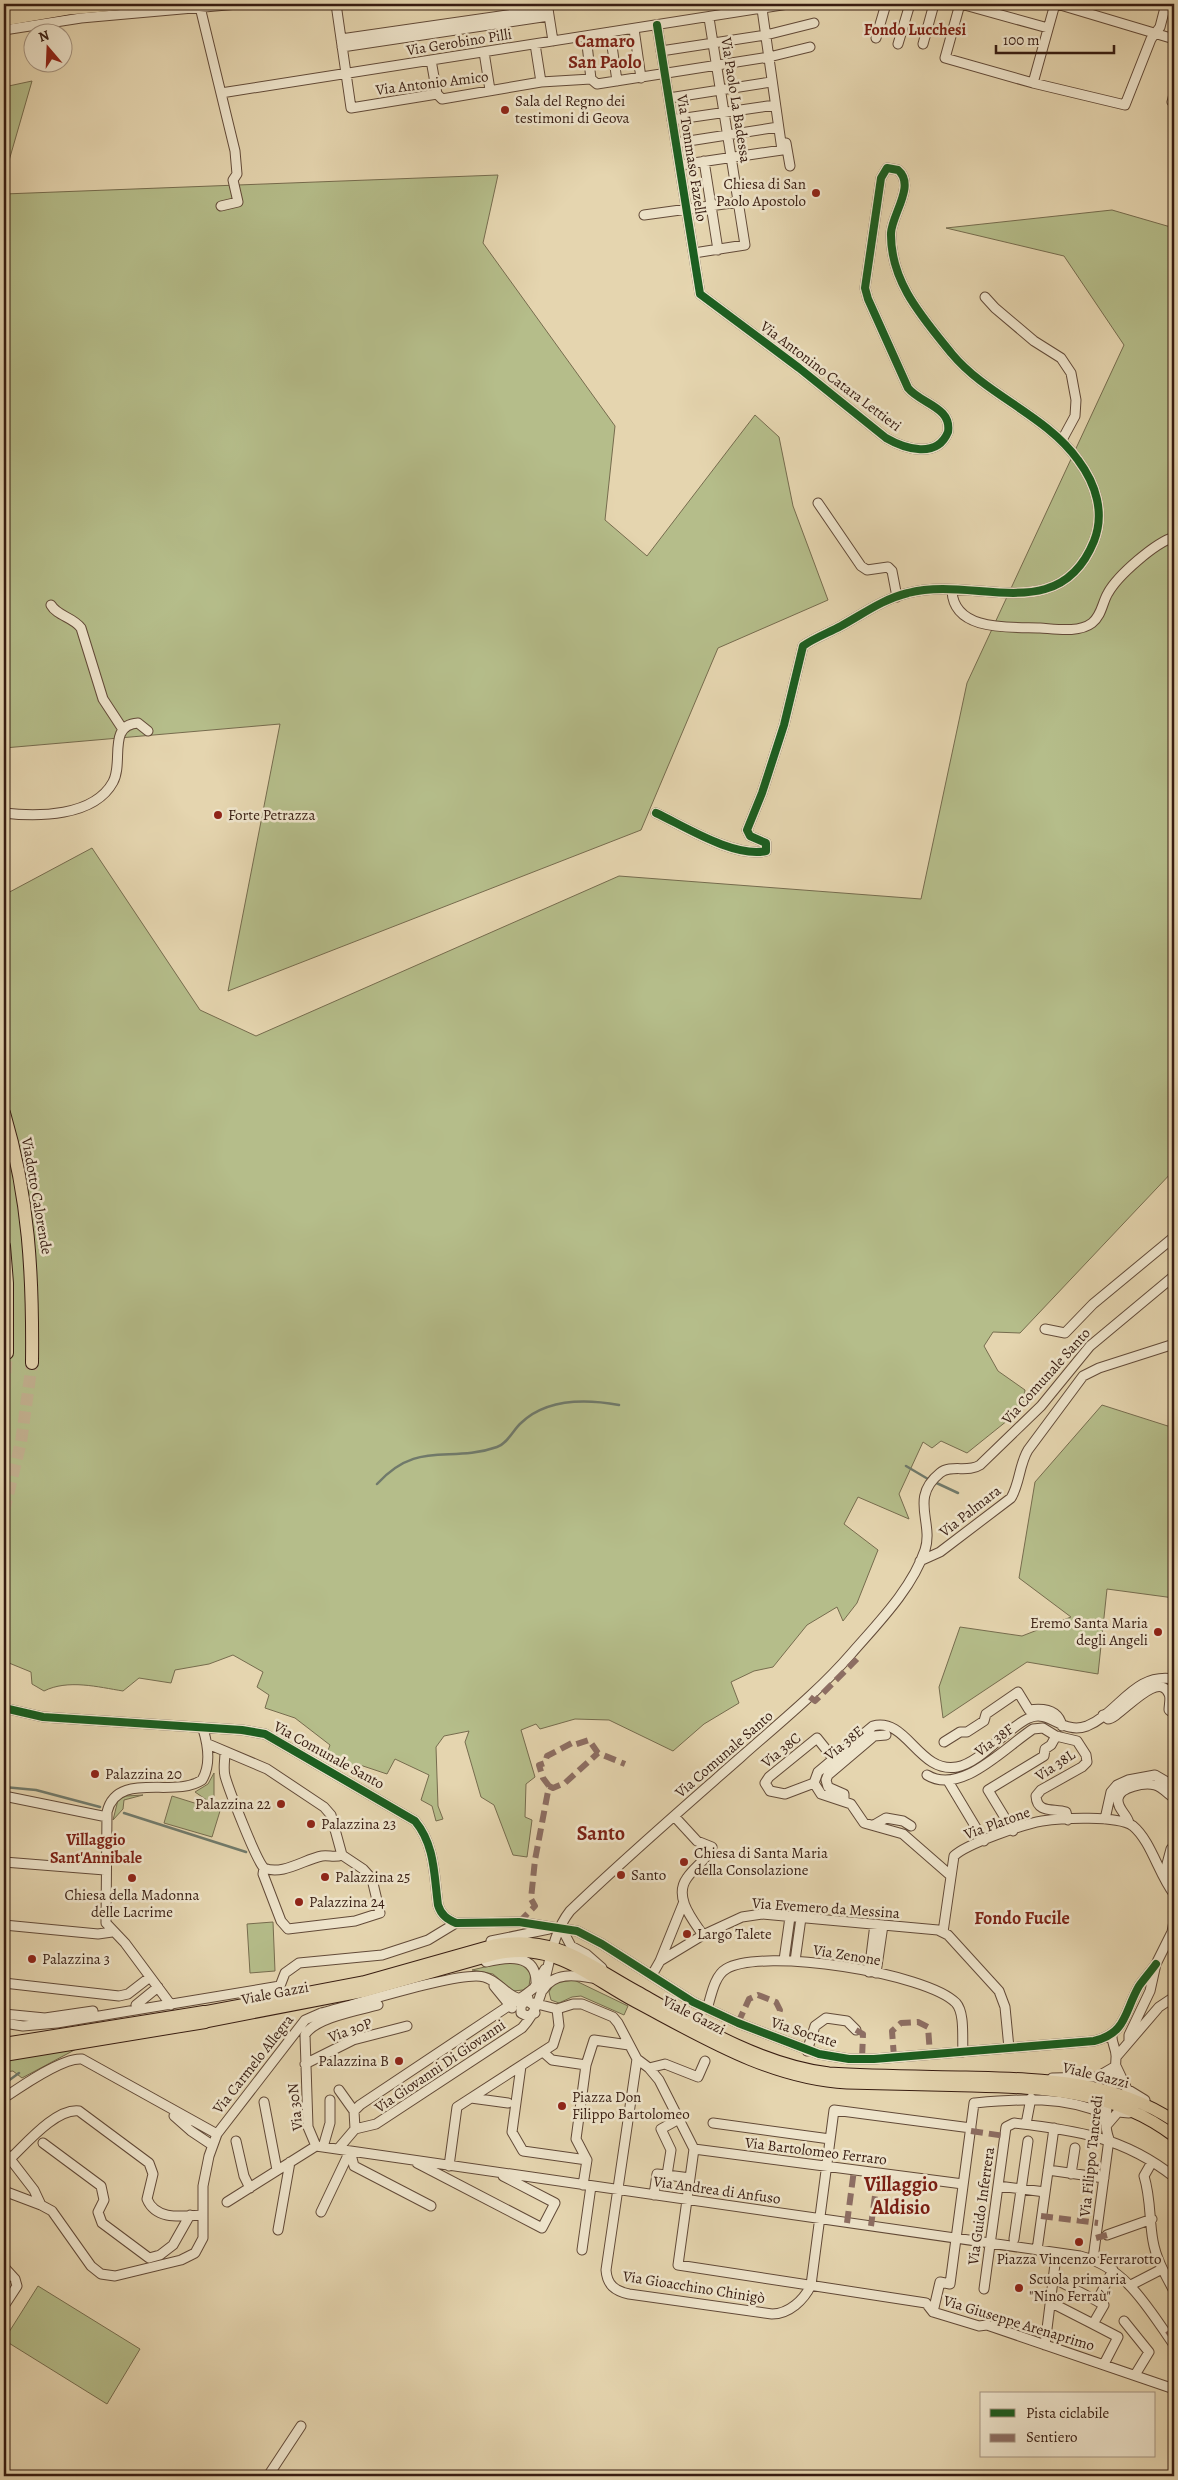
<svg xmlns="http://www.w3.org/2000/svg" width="1178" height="2480" font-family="Alegreya,serif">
	<rect width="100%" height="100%" fill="#e5d5af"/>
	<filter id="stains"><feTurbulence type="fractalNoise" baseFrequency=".004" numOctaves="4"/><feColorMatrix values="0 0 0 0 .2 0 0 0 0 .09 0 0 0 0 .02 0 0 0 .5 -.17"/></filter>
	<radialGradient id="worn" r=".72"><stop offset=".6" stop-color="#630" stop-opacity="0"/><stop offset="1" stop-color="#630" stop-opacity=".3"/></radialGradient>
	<path fill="#b5bd8a" stroke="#766c4e" d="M32 81 4 178V87Z
		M498 175 483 243 615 426 605 520 647 556 755 415 779 437 793 506 828 600 718 648 641 830 228 991 280 724 4 748V194Z
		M1112 210 1174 228V1170L1020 1333 993 1332 984 1346 998 1371 1025 1390 1023 1408 967 1453 941 1441 932 1448 923 1442 899 1494 909 1519 858 1497 844 1524 878 1550 857 1603 843 1621 837 1607 807 1625 773 1667 754 1671 731 1682 739 1703 704 1724 673 1751 609 1720 575 1719 540 1729 536 1724 521 1730 535 1777 526 1784 525 1817 532 1820 527 1857 513 1855 494 1805 481 1797 465 1742 469 1731 444 1736 436 1747 438 1806 443 1819 436 1821 432 1806 421 1800 429 1775 395 1759 387 1774 357 1764 347 1770 325 1759 330 1745 295 1718 265 1708 269 1695 257 1687 263 1672 233 1655 209 1664 175 1670 171 1683 139 1678 123 1691C98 1687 68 1679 44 1691L32 1684 31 1672 9 1663 4 1667V895L92 848 200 1010 256 1036 619 876 921 899 967 683 1124 345 1064 256 946 228Z
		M1102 1405 1174 1428V1598L1107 1589 1098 1674 1027 1662 943 1718 939 1687 960 1627 1022 1636 1071 1617 1019 1578 1035 1482Z
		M214 1773V1805L195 1792 208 1784Z
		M143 1795 124 1800 123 1809 113 1820 118 1800 126 1796Z
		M172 1796 220 1811 212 1837 164 1823Z
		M273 1922 275 1971 250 1973 247 1924Z
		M510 1961 526 1964 531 1973 529 1986 523 1990 513 1991 493 1974 472 1970Z
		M574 1980 628 2006 624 2015 581 1996 572 1997 559 2003 551 2000 549 1992 554 1983Z
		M4 2036 9 2038 80 2047 22 2078 13 2071 4 2072Z
		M38 2286 140 2349 107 2404 4 2340Z"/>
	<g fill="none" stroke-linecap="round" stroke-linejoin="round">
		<path stroke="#707a6b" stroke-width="2.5" d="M906 1466 928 1479 958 1493
			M377 1484C418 1439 449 1464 497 1447 508 1443 513 1430 521 1423 547 1398 586 1399 619 1405
			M4 1787 36 1790 100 1807
			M124 1813 246 1852
			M4 2084 19 2073"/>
		<path stroke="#c2b08f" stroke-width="12" stroke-dasharray="12 6" stroke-linecap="butt" d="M4 1391 7 1353
			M4 1511 21 1442 32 1363"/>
		<defs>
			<path id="minor" d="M336 4 351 108 437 94 442 99 541 82 591 79 597 84 769 57 810 47
				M960 4 945 58 1033 83 1125 105 1151 39 1160 27 1166 4
				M961 4 1048 28
				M1057 4 1174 39
				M200 7 235 151 237 174 233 180 238 202 221 206
				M634 29 641 78
				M4 30 81 18 238 4
				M610 32 617 81
				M586 36 591 79
				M876 38 886 4
				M341 39 548 9 553 41
				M535 44 541 82
				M898 44 910 4
				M923 44 934 4
				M342 47 549 16
				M661 51 766 35 814 23
				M484 52 490 90
				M431 60 437 94
				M1033 83 1055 4
				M221 93 788 4
				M669 98 771 82
				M1172 102 1174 94
				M672 120 775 105
				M676 143 778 127
				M786 143 790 166
				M704 161 718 250
				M680 165 782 150 762 9
				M644 215 739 202
				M694 253 745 245 709 18
				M985 297 995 308 1034 341 1061 358 1071 373 1076 400 1075 416 1062 440
				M818 503 861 566 867 570 888 567 892 571 897 597
				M952 591C954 632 1011 627 1040 628 1056 629 1079 633 1092 623 1102 615 1102 603 1108 593 1118 575 1155 543 1174 537
				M51 605C57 616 73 617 81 628L103 699 122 728
				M4 813C37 817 94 817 113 782 124 762 107 725 138 723L148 731
				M656 813C684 826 734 858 766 851V843L750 836 747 830 762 793 784 725 803 646C814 638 828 633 841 626 863 614 883 599 908 593 974 575 1059 628 1094 541 1105 513 1096 484 1078 460 1046 415 987 396 952 354 923 318 890 282 891 233 892 214 916 185 898 170L887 168 881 178 865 288 868 299 908 388C921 404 952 407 948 432 937 459 905 449 886 438L799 368 700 294 657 25
				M1045 1329 1065 1333 1093 1304 1174 1237
				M920 1561 940 1552 1011 1498C1020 1483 1019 1465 1028 1450L1083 1376 1099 1368 1174 1344
				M4 1708 43 1717 242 1730 265 1734 415 1821C435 1845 434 1875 438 1905 441 1915 447 1919 456 1923L519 1922 577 1931 602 1944 693 2002 738 2023 819 2054 849 2059H874L1094 2041C1127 2033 1124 2012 1139 1986 1144 1979 1151 1971 1156 1964
				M1103 1715 1108 1719C1119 1719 1158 1668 1169 1694 1171 1698 1169 1705 1169 1710L1174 1714
				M944 1742 960 1732H967L984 1721 986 1714 1018 1692 1029 1710C1043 1708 1058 1709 1062 1726
				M208 1744 267 1769 324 1807 331 1815 342 1855 363 1869 372 1879 380 1913 355 1921 288 1929 281 1921 263 1874 264 1868
				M225 1752C225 1760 223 1768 225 1776 229 1790 256 1860 264 1868 282 1876 305 1859 322 1856 330 1855 334 1858 342 1855
				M927 1775C961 1796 1005 1747 1033 1729L1043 1728 1056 1736 1077 1741 1086 1755 1087 1762 1082 1767 1041 1790 1036 1796C1037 1814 1054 1808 1066 1812L1068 1820
				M948 1781 984 1841
				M814 1783 785 1794 770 1791 765 1783 769 1777 817 1738 833 1758
				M4 1796 107 1817
				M844 1801V1794L828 1787 826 1780 828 1775 874 1736 886 1735
				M674 1816 697 1841 712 1847C706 1861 695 1866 687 1878 673 1897 693 1920 703 1935
				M1105 1819 1111 1792 1117 1785 1128 1780 1155 1775 1174 1786
				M1129 1823C1127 1814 1117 1809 1118 1799 1119 1787 1145 1782 1155 1785 1162 1787 1168 1794 1174 1798
				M874 1825 886 1818 903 1821 911 1826
				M1013 1831 988 1790 1044 1756 1045 1749 1051 1745 1056 1736
				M1174 1846 1171 1849 1167 1864 1174 1877
				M4 1862 105 1870
				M950 1875 903 1834 864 1823 851 1804 821 1794 814 1783 818 1772 873 1726C907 1717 919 1774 957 1767 982 1762 1005 1729 1029 1718 1050 1709 1062 1735 1087 1726 1119 1713 1134 1672 1174 1679
				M4 1925 98 1934 112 1932
				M561 1927 571 1946 586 1954 602 1968
				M943 1932 954 1856C966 1844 1024 1824 1042 1821 1061 1818 1118 1815 1133 1826 1151 1841 1159 1875 1174 1894
				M491 1941 549 1929
				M784 1960 790 1917
				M660 1961 683 1904
				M795 1961 801 1918
				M486 1962C507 1957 536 1953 536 1982
				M869 1972 875 1924
				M876 1973 883 1925
				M652 1975 660 1961 703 1935 742 1917 762 1914 938 1930 948 1935 999 1991 1005 2007 1009 2048
				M4 1983 119 1996 128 1994 150 1977
				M494 1986 512 2008
				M543 1990C554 1972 575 1975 592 1978
				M528 1998 521 2006V2013L527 2016 535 2013
				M533 2003 557 2009 573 2004H582L613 2017 618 2023 637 2059 649 2068 659 2080 694 2149 678 2265 926 2303 933 2312 979 2326 987 2325 1174 2389
				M136 2005 158 1987
				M171 2005 125 1943 106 1923 107 1812C117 1770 174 1799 202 1780 211 1765 208 1745 203 1729
				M707 2009C711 1997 714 1976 726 1969 762 1947 927 1973 956 2003 965 2013 962 2038 963 2052
				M4 2014 45 2018 93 2011
				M4 2023 23 2026 57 2023 280 1986 285 1973 299 1963 382 1955 428 1940 456 1923
				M1129 2040V2035L1150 1991 1156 1964 1172 1932 1174 1921
				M807 2051 815 2026 826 2018 847 2021 856 2030
				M543 2052 552 2060 586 2065
				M1117 2056 1159 2007 1174 1997
				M637 2059 606 2270C607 2285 615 2291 629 2294L772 2314C789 2314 804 2300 811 2285L834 2110 971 2128
				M305 2064 353 2040 407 2026
				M521 2066 512 2132 523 2151 587 2160
				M1116 2066 1127 2089 1145 2100
				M649 2068 665 2064 698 2077 705 2061
				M1052 2078 1097 2077 1116 2066
				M339 2090 354 2111
				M4 2098C20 2087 63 2057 82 2059L217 2134
				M471 2098 508 2103
				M264 2102 277 2170
				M174 2116 191 2131 212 2145
				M713 2123 830 2139
				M1026 2124 1031 2098
				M1106 2126 1118 2112 1129 2113
				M355 2129 376 2124 522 2028C552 1996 543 1945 570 1911 625 1858 683 1808 741 1757 778 1724 818 1692 851 1654 877 1624 912 1589 925 1550 934 1522 909 1498 940 1473 951 1464 968 1473 980 1465L1041 1406 1090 1346 1174 1276
				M236 2141 244 2176 250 2188
				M43 2143 101 2186 104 2200 98 2212 102 2223 149 2258 160 2255 173 2245 190 2215
				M316 2146 308 2127 305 2035C314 2018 359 2010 378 2005
				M323 2147 330 2123V2100
				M338 2149 355 2129 354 2111 360 2105 525 1995 534 1988 545 1969
				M694 2149 963 2184
				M4 2151 34 2190 41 2205
				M350 2151 354 2166 431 2206
				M10 2159C26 2144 56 2108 79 2111L149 2163 153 2174 147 2199C156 2221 183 2216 201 2215
				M587 2160 576 2139 586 2065 594 2040 629 2045
				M1152 2162 1144 2176C1151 2199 1149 2219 1153 2241 1156 2259 1166 2276 1174 2291
				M417 2163 542 2228 555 2203 503 2176
				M449 2166 457 2107 553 2045 559 2026 557 2009
				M1048 2170 1104 2178
				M1071 2174 1075 2148
				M667 2175 690 2178
				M583 2185 587 2160
				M998 2186 1045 2192
				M4 2191 41 2205 52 2211 91 2266 101 2274 115 2276 181 2260 195 2253 203 2238V2186L209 2156 217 2134 305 2020 321 2013C351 2006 462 1970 484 1977 496 1980 502 1990 513 1996 520 2000 532 2000 535 2008
				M654 2195 657 2174 667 2175 671 2150 661 2129 679 2119
				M227 2202 316 2146 1080 2256C1126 2267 1148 2308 1174 2345
				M321 2212 350 2151
				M278 2230 290 2162
				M1107 2235 1152 2219
				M1014 2239 1028 2141
				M582 2250 591 2186
				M1037 2250 1054 2128
				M1093 2259 1109 2139C1099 2114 1116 2084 1116 2058 1117 2049 1111 2043 1112 2035
				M4 2267 15 2279 17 2286 4 2306
				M1053 2278 1097 2301
				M1131 2285 1162 2269
				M984 2289 1006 2127 1014 2123C1075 2130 1124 2137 1174 2177
				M1050 2302 1093 2324
				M933 2312 940 2282 950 2284 974 2103C1020 2099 1064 2095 1107 2115
				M1124 2321 1149 2352 1135 2375
				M1045 2345 1055 2264
				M1104 2364 1118 2337 1093 2324 1104 2305 1097 2301 1113 2270
				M268 2476 301 2426"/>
			<path id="major" d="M4 11 43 4
				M4 20 68 9 127 4
				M204 2012 363 1982 494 1945C556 1934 588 1965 638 1992 696 2025 762 2065 829 2073 875 2076 920 2076 966 2077 1039 2079 1111 2079 1174 2121
				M205 2022 365 1991 496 1954C556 1942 587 1976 636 2002 702 2037 770 2079 847 2083 889 2084 931 2085 972 2086 1045 2088 1114 2090 1174 2136"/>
			<path id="highway" d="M4 1113C29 1197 33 1275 32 1363
				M4 1246 7 1283V1353
				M4 2044 204 2012
				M4 2055 205 2022"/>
		</defs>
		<use href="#minor" stroke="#624a38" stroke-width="11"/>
		<use href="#major" stroke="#371c11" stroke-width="13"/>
		<use href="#highway" stroke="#371c11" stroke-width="14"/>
		<use href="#minor" stroke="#eee4cb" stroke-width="9"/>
		<use href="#major" stroke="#e5d5af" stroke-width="11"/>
		<use href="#highway" stroke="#e5d5af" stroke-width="12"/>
		<path stroke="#8d6e63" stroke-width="6" stroke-dasharray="12 6" stroke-linecap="butt" d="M810 1697 815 1701 857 1659
			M549 1786 553 1788 565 1783 598 1753
			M519 1922 535 1906 531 1899 535 1860 549 1786 543 1778 539 1765 545 1763 547 1756 572 1743 574 1745 589 1740 598 1753 625 1764
			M738 2023 749 1999 758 1995 776 2002 780 2010 772 2037
			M856 2030 863 2034 862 2059
			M894 2057 892 2031 901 2023 918 2022 928 2027 930 2054
			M971 2131 1005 2136
			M1041 2216 1098 2223
			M847 2223 854 2170
			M871 2226 878 2173
			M1096 2238 1107 2235
			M1167 2335 1174 2330"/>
		<defs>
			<path id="cycleway" d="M656 813C684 826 734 858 766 851V843L750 836 747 830 762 793 784 725 803 646C814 638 828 633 841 626 863 614 883 599 908 593 974 575 1059 628 1094 541 1105 513 1096 484 1078 460 1046 415 987 396 952 354 923 318 890 282 891 233 892 214 916 185 898 170L887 168 881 178 865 288 868 299 908 388C921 404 952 407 948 432 937 459 905 449 886 438L799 368 700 294 657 25
				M4 1708 43 1717 242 1730 265 1734 415 1821C435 1845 434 1875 438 1905 441 1915 447 1919 456 1923L519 1922 577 1931 602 1944 693 2002 738 2023 819 2054 849 2059H874L1094 2041C1127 2033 1124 2012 1139 1986 1144 1979 1151 1971 1156 1964"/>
		</defs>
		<use href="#cycleway" stroke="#eee4cb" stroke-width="11"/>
		<use href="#cycleway" stroke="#1b5e20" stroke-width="8"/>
	</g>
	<g fill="#8f2418" stroke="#eee4cb" stroke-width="2">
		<circle cx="505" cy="110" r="5"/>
		<circle cx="816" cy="193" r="5"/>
		<circle cx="218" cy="815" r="5"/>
		<circle cx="1158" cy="1632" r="5"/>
		<circle cx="95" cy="1774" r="5"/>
		<circle cx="281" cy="1804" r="5"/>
		<circle cx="311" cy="1824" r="5"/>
		<circle cx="684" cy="1862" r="5"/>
		<circle cx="621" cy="1875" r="5"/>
		<circle cx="325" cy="1877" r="5"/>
		<circle cx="132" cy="1878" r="5"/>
		<circle cx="299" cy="1902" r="5"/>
		<circle cx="687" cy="1934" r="5"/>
		<circle cx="32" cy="1959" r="5"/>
		<circle cx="399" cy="2061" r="5"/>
		<circle cx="562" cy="2106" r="5"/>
		<circle cx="1079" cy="2242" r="5"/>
		<circle cx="1019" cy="2288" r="5"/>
	</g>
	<g text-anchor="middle" stroke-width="5" stroke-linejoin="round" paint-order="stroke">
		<g font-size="15" fill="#371c11" stroke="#eee4cb">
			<text transform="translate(459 42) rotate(-9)" y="5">Via Gerobino Pilli</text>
			<text transform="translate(432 83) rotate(-7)" y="5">Via Antonio Amico</text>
			<text transform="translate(736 100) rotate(81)" y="5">Via Paolo La Badessa</text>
			<text transform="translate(692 158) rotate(81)" y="5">Via Tommaso Fazello</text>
			<text transform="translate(831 376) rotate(37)" y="5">Via Antonino Catara Lettieri</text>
			<text transform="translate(37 1196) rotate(80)" y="5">Viadotto Calorende</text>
			<text transform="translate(1046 1376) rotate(-48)" y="5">Via Comunale Santo</text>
			<text transform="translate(970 1511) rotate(-38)" y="5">Via Palmara</text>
			<text transform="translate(994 1740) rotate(-36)" y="5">Via 38F</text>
			<text transform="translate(844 1743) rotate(-39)" y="5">Via 38E</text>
			<text transform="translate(781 1750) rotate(-39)" y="5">Via 38C</text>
			<text transform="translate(724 1754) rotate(-41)" y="5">Via Comunale Santo</text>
			<text transform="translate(329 1755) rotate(29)" y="5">Via Comunale Santo</text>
			<text transform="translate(1055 1765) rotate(-34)" y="5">Via 38L</text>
			<text transform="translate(997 1823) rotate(-20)" y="5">Via Platone</text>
			<text transform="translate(826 1908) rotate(4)" y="5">Via Evemero da Messina</text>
			<text transform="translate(847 1955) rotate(9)" y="5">Via Zenone</text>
			<text transform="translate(275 1993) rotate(-11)" y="5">Viale Gazzi</text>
			<text transform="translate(694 2015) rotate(27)" y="5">Viale Gazzi</text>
			<text transform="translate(350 2030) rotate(-20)" y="5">Via 30P</text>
			<text transform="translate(804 2032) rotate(18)" y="5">Via Socrate</text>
			<text transform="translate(253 2064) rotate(-52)" y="5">Via Carmelo Allegra</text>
			<text transform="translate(440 2066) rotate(-34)" y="5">Via Giovanni Di Giovanni</text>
			<text transform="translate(1096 2075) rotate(14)" y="5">Viale Gazzi</text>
			<text transform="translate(295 2107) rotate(-96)" y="5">Via 30N</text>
			<text transform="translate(816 2151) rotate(7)" y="5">Via Bartolomeo Ferraro</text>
			<text transform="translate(1091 2156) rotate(-84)" y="5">Via Filippo Tancredi</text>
			<text transform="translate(717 2190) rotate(8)" y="5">Via Andrea di Anfuso</text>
			<text transform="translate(981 2206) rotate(-82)" y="5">Via Guido Inferrera</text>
			<text transform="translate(694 2287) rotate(9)" y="5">Via Gioacchino Chinigò</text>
			<text transform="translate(1019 2323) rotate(17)" y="5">Via Giuseppe Arenaprimo</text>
		</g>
		<g font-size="15" fill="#371c11" stroke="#eee4cb" text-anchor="start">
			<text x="515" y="106">Sala del Regno dei<tspan x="515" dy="17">testimoni di Geova</tspan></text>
			<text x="806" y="189" text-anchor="end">Chiesa di San<tspan x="806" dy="17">Paolo Apostolo</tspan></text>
			<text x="228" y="820">Forte Petrazza</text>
			<text x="1148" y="1628" text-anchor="end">Eremo Santa Maria<tspan x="1148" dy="17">degli Angeli</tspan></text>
			<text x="105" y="1779">Palazzina 20</text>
			<text x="271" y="1809" text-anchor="end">Palazzina 22</text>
			<text x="321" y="1829">Palazzina 23</text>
			<text x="694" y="1858">Chiesa di Santa Maria<tspan x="694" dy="17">della Consolazione</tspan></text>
			<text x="631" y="1880">Santo</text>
			<text x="335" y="1882">Palazzina 25</text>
			<text x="132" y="1900" text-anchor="middle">Chiesa della Madonna<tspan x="132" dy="17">delle Lacrime</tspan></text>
			<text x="309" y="1907">Palazzina 24</text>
			<text x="697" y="1939">Largo Talete</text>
			<text x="42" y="1964">Palazzina 3</text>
			<text x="389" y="2066" text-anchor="end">Palazzina B</text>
			<text x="572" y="2102">Piazza Don<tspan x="572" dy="17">Filippo Bartolomeo</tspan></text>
			<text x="1079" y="2264" text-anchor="middle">Piazza Vincenzo Ferrarotto</text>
			<text x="1029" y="2284">Scuola primaria<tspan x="1029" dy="17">"Nino Ferraù"</tspan></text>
		</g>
		<g font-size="16" font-weight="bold" fill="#7a1f14" stroke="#eee4cb">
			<text x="915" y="35">Fondo Lucchesi</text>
			<text x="96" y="1845">Villaggio<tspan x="96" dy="18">Sant'Annibale</tspan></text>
		</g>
		<g font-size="18" font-weight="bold" fill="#7a1f14" stroke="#eee4cb">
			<text x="605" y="47">Camaro<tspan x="605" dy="21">San Paolo</tspan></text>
			<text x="1022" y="1924">Fondo Fucile</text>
		</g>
		<g font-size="20" font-weight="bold" fill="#7a1f14" stroke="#eee4cb">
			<text x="601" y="1840">Santo</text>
			<text x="901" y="2191">Villaggio<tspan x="901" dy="23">Aldisio</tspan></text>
		</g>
	</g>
	<rect width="1178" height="2480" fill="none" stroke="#e5d5af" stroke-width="20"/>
	<rect x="5" y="5" width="1168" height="2470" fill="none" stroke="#371c11" stroke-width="2.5"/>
	<rect x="10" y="10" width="1158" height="2460" fill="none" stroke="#371c11"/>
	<rect x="980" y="2392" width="175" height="65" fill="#eee4cb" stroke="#a59481"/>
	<rect x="990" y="2409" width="25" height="8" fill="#1b5e20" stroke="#a59481"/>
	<text x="1026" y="2418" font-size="15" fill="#371c11">Pista ciclabile</text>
	<rect x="990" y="2434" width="25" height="8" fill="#8d6e63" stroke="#a59481"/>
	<text x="1026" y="2442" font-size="15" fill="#371c11">Sentiero</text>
	<g transform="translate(48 48) rotate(341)"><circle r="24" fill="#eee4cb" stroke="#a59481"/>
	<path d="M0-4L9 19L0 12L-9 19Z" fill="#8f2418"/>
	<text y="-8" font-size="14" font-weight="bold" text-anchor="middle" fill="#371c11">N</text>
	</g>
	<path d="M996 45v8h118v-8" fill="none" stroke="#371c11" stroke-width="2.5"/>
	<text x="1003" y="45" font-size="15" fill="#371c11" stroke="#eee4cb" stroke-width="4" paint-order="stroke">100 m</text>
	<rect width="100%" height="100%" filter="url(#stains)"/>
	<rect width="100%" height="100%" fill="url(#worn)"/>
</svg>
